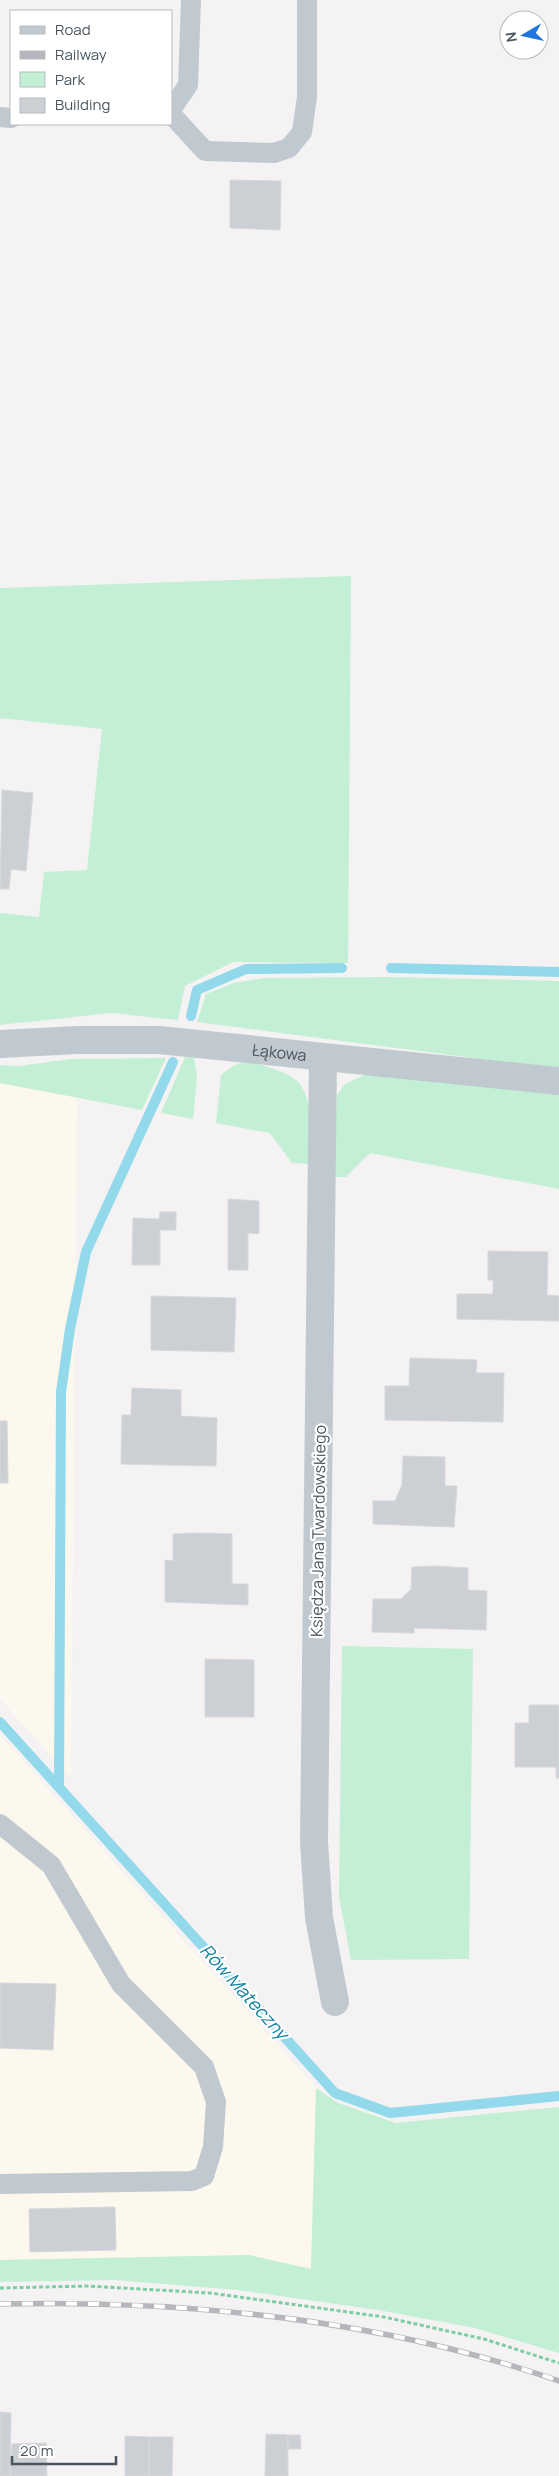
<svg xmlns="http://www.w3.org/2000/svg" width="559" height="2476" font-family="Manrope,sans-serif">
	<rect width="100%" height="100%" fill="#f4f2f2"/>
	<path fill="#fcf8ee" d="M0 1083 77 1097 71 1777 0 1699Z
		M0 1735 316 2088 311 2269 249 2255 0 2260Z"/>
	<path fill="#c3efd4" d="M351 576 348 963 233 962 185 986 178 1020 111 1013 0 1025V913L39 917 44 872 87 870 102 729 0 718V588Z
		M387 977 559 981V1067L511 1063 197 1022 206 994 234 983 264 978Z
		M185 1057 194 1058 197 1077 193 1119 161 1113Z
		M166 1058 142 1110 0 1083V1065L19 1066 71 1059Z
		M246 1061C261 1065 294 1072 302 1087 314 1109 312 1139 312 1164L292 1163 270 1133 216 1123 221 1075 233 1066Z
		M366 1074 559 1091V1189L370 1153 346 1177H333L337 1095 345 1084Z
		M342 1646 473 1649 469 1959 351 1960 339 1897Z
		M316 2088 338 2103 396 2123 559 2107V2353L475 2328 378 2310 238 2290 115 2280 0 2282V2260L249 2255 311 2269Z"/>
	<g fill="none" stroke-linecap="round" stroke-linejoin="round">
		<path stroke="#92d9eb" stroke-width="10" d="M391 968 559 972
			M191 1016 197 990 246 969 342 968
			M0 1722 335 2093 390 2113 559 2096
			M59 1787 61 1392 70 1329 86 1252 173 1062"/>
	</g>
	<path fill="#cccfd4" stroke="#d6d8dd" d="M230 180 281 181 280 230 230 228Z
		M2 790 33 793 26 871 11 869 9 889H0Z
		M228 1199 259 1201V1234L248 1233V1270H228Z
		M160 1212H176V1230H160V1265H132L133 1218 159 1219Z
		M488 1251 548 1252 547 1295 559 1296V1321L457 1319V1294H493V1280H488Z
		M151 1296 236 1298 234 1352 151 1350Z
		M410 1358 477 1360 476 1373H504L503 1422 385 1420V1386H409Z
		M132 1388 181 1390V1416L217 1418 216 1466 121 1464 122 1415H131Z
		M0 1421H7L8 1483H0Z
		M403 1456 445 1457V1486H457L454 1527 373 1524V1501H395L402 1485Z
		M199 1533 232 1534V1584H248V1605L165 1602V1560L173 1561V1534Z
		M435 1566 468 1568V1590L487 1591 486 1630 414 1628V1633L372 1632 373 1599H401L411 1589 412 1567Z
		M205 1659 254 1660V1717H205Z
		M529 1705H559V1778H556V1767H515V1723H529Z
		M0 1983 56 1984 53 2050 0 2048Z
		M115 2207 116 2250 30 2252 29 2209Z
		M0 2412 11 2413 10 2476H0Z
		M266 2434 288 2435V2476H265Z
		M288 2435H300L301 2449H288Z
		M125 2436 149 2437V2476H125Z
		M149 2437H173L172 2476H149Z
		M46 2443 47 2476H10L12 2444Z"/>
	<g fill="none" stroke-linecap="round" stroke-linejoin="round">
		<path stroke="#7ccda4" stroke-width="3" stroke-dasharray="4 2.5" stroke-linecap="butt" d="M0 2288 88 2286 210 2293 384 2317 484 2339 559 2363"/>
		<path stroke="#c1c9d0" stroke-width="20" d="M171 110 188 85 191 0
			M171 114 205 151 274 153 289 148 302 132 307 97V0
			M0 117 11 118
			M0 1824 51 1865 121 1984 204 2067 216 2102 213 2147 204 2176 192 2181 0 2184"/>
		<g stroke="#c1c9d0" stroke-width="28">
			<path id="s1" d="M0 1044 78 1040H159L559 1081"/>
			<path d="M323 1059 314 1842 319 1918 335 2002"/>
		</g>
		<defs>
			<path id="rail" d="M0 2304C188 2300 380 2319 559 2381"/>
		</defs>
		<use href="#rail" stroke="#b5b7bc" stroke-width="5.5"/>
		<use href="#rail" stroke="#fff" stroke-width="4" stroke-dasharray="11" stroke-linecap="butt"/>
	</g>
	<g text-anchor="middle" stroke-width="4.5" stroke-linejoin="round" paint-order="stroke">
		<g font-size="16" fill="#4a565f" stroke="#fff">
			<text dy="6" stroke="none"><textPath href="#s1" startOffset="280">Łąkowa</textPath></text>
			<text transform="translate(318 1531) rotate(-89)" y="6">Księdza Jana Twardowskiego</text>
		</g>
		<g font-size="18" font-style="italic" fill="#10819c" stroke="#fff">
			<text transform="translate(244 1992) rotate(48)" y="6">Rów Mateczny</text>
		</g>
	</g>
	<rect x="10" y="10" width="162" height="115" fill="#ffffff" stroke="#b7bbbf"/>
	<rect x="20" y="26" width="25" height="8" fill="#c1c9d0" stroke="#b7bbbf"/>
	<text x="55" y="35" font-size="15" fill="#4a565f">Road</text>
	<rect x="20" y="51" width="25" height="8" fill="#b5b7bc" stroke="#b7bbbf"/>
	<text x="55" y="60" font-size="15" fill="#4a565f">Railway</text>
	<rect x="20" y="72" width="25" height="15" fill="#c3efd4" stroke="#b7bbbf"/>
	<text x="55" y="85" font-size="15" fill="#4a565f">Park</text>
	<rect x="20" y="98" width="25" height="15" fill="#cccfd4" stroke="#b7bbbf"/>
	<text x="55" y="110" font-size="15" fill="#4a565f">Building</text>
	<g transform="translate(524 35) rotate(261)"><circle r="24" fill="#ffffff" stroke="#b7bbbf"/>
	<path d="M0-4L9 19L0 12L-9 19Z" fill="#2076e1"/>
	<text y="-8" font-size="14" font-weight="bold" text-anchor="middle" fill="#4a565f">N</text>
	</g>
	<path d="M12 2456v8h104v-8" fill="none" stroke="#4a565f" stroke-width="2.5"/>
	<text x="20" y="2456" font-size="15" fill="#4a565f" stroke="#ffffff" stroke-width="4" paint-order="stroke">20 m</text>
</svg>
